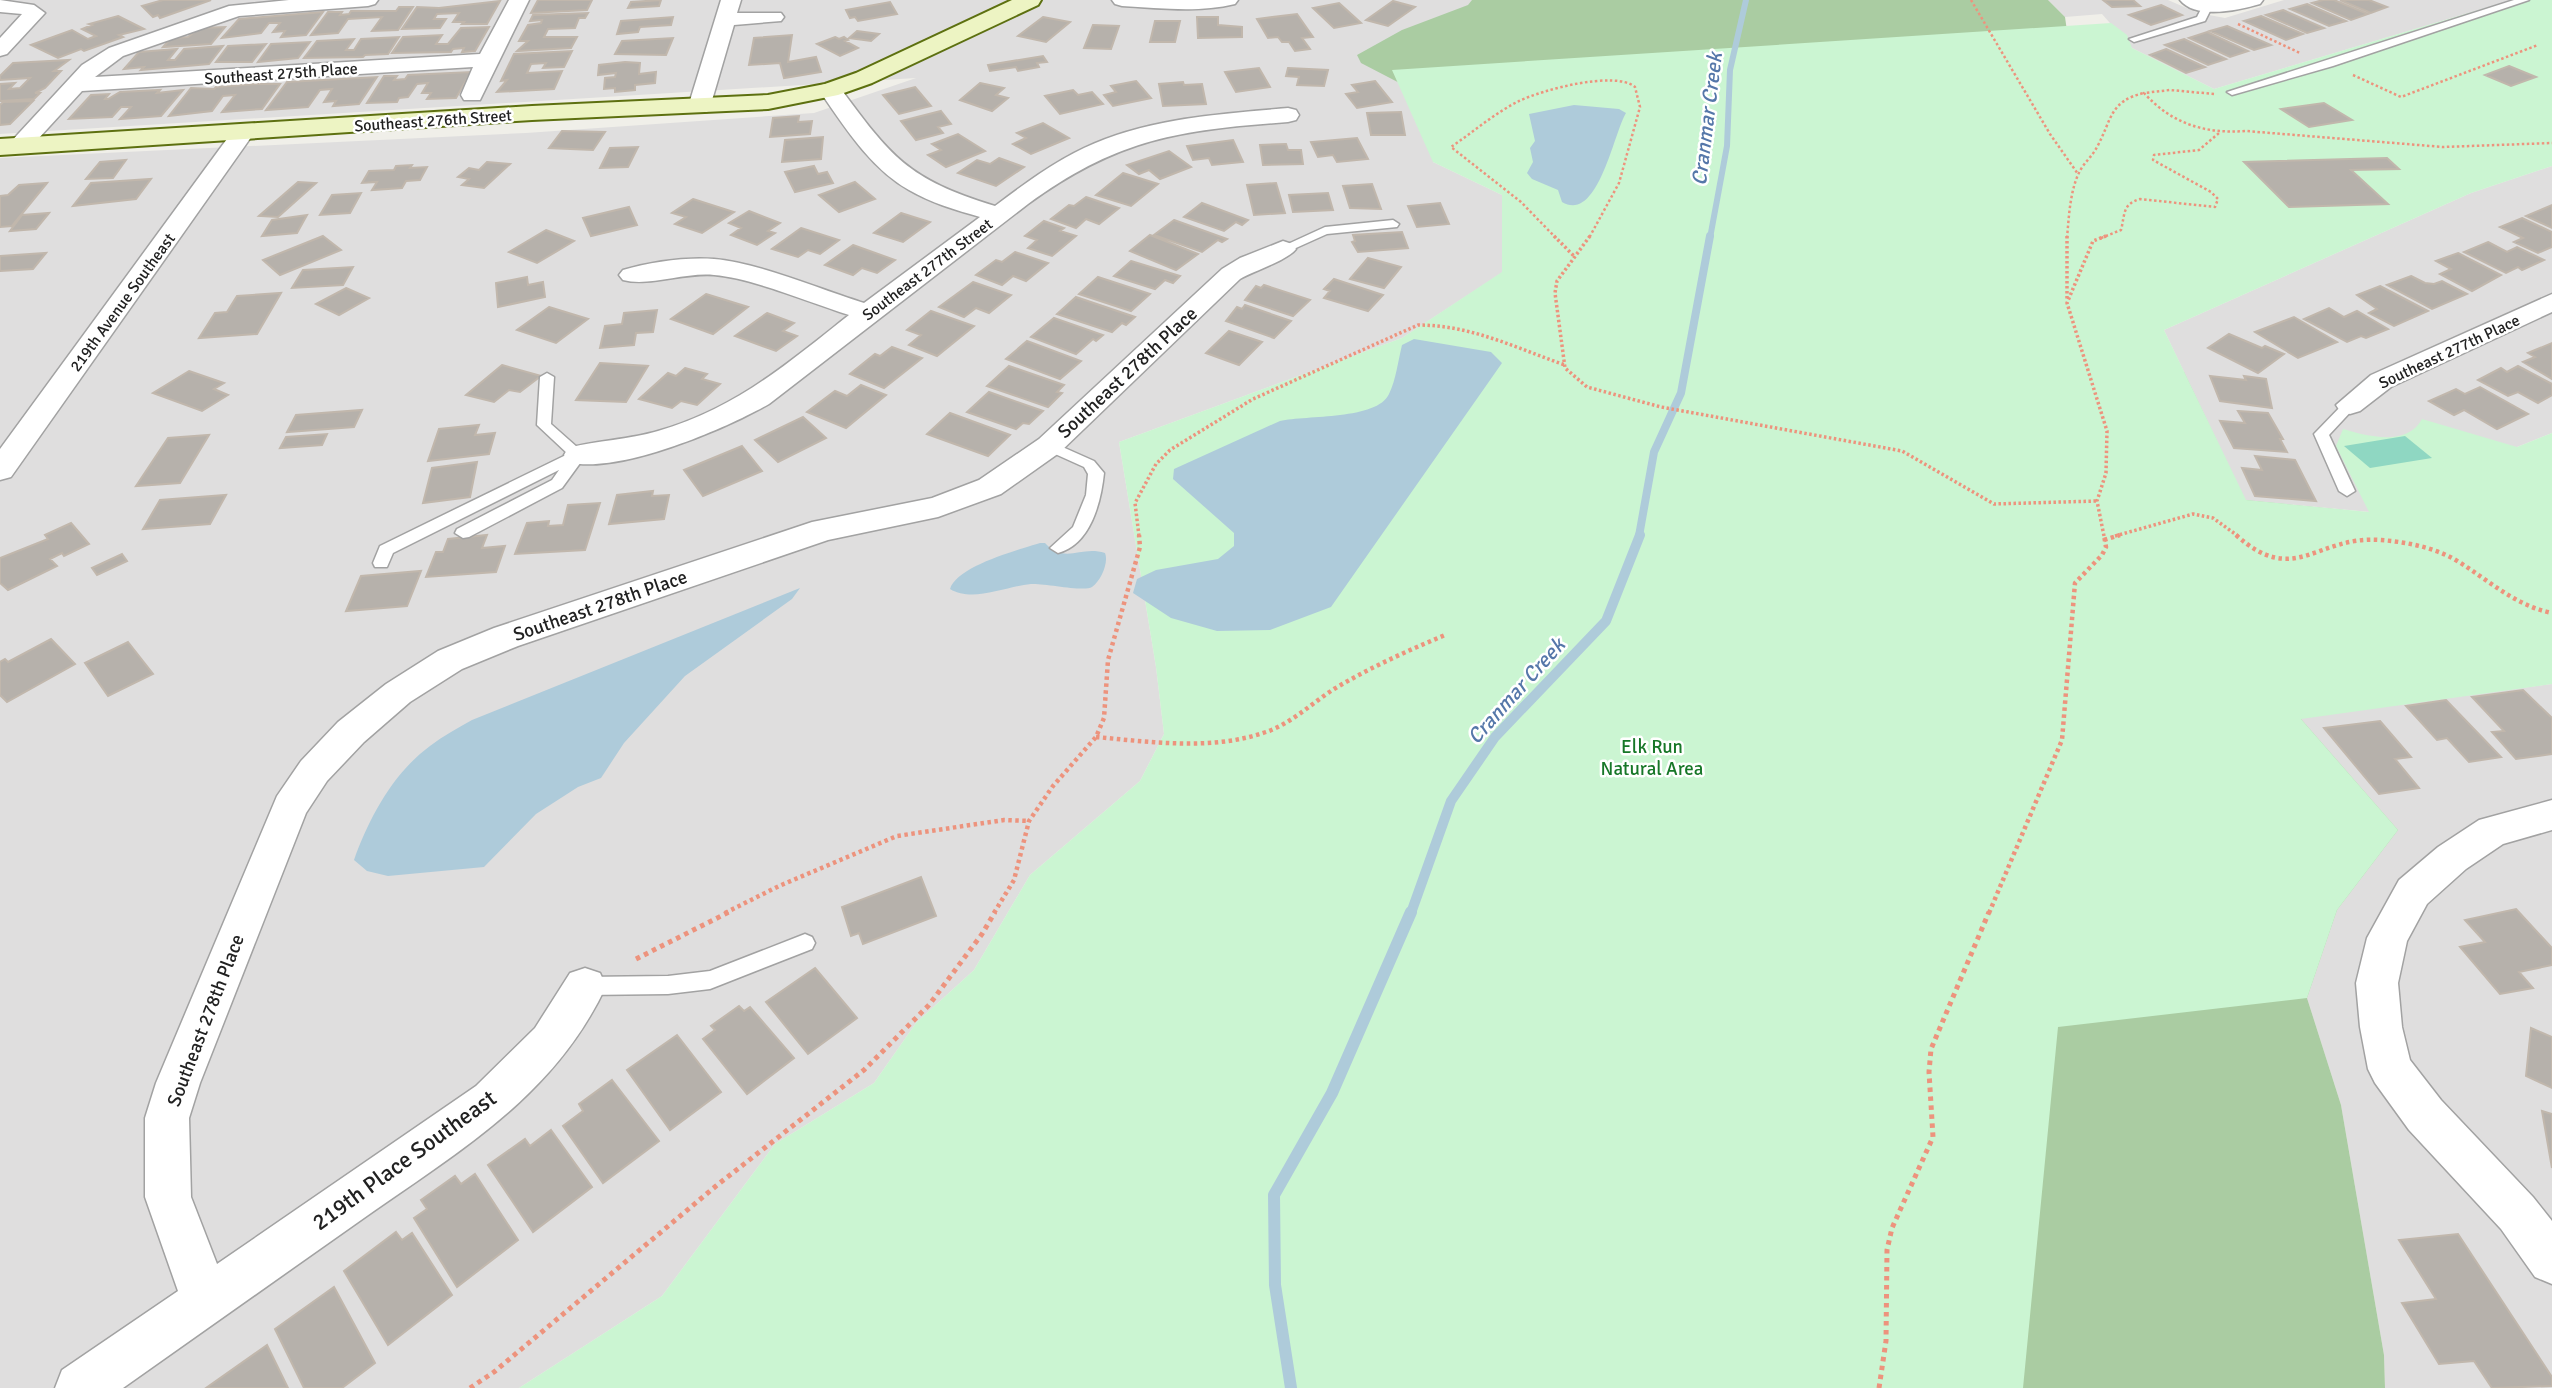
<svg xmlns="http://www.w3.org/2000/svg" width="2552" height="1388" font-family="Signika,sans-serif">
	<rect width="100%" height="100%" fill="#f0efe9"/>
	<path fill="#dfdede" d="M0 0H1522L1433 162 1502 195 1503 272 1402 338 1119 442 1156 667 1164 734 1140 781 1030 875 974 970 916 1023 874 1083 775 1144 662 1296 519 1388H0V158L526 133 814 113 916 78 0 134Z
		M2048 0H2168L2198 13 2225 18 2284 0H2512L2214 89 2132 48 2102 14 2065 17Z
		M2552 166V433L2517 447 2353 475 2370 512 2245 500 2164 330 2471 193Z
		M2552 684V1388H2385L2384 1355 2341 1105 2307 998 2337 910 2398 830 2300 718Z"/>
	<path fill="#aacca2" d="M1472 0H2048L2065 17 2067 31 1413 90 1361 63 1357 55 1402 30 1468 5Z
		M2184 372 2245 500 2344 510 2301 719 2398 830 2337 910 2307 998 2341 1105 2384 1355 2385 1388H1960Z"/>
	<path fill="#cbf5d2" d="M2512 0H2552V166L2471 193 2164 330 2246 500 2369 512 2336 446 2343 429C2367 436 2407 447 2422 419L2517 447 2552 433V684L2301 719 2398 830 2337 910 2307 998 2058 1027 2023 1388H519L662 1296 775 1144 874 1083 916 1023 974 970 1030 875 1140 781 1164 734 1156 667 1119 442 1402 338 1502 272V195L1433 162 1392 70 2111 23 2127 35 2132 48 2214 89Z"/>
	<path fill="#8fd7c2" d="M2405 436 2432 458 2370 468 2344 446Z"/>
	<path fill="#aecbda" d="M1574 105 1619 109 1626 113C1613 135 1598 223 1562 202L1558 190 1532 179 1527 173 1533 162 1530 148 1535 141 1529 114Z
		M1414 339 1491 352 1502 363 1331 607 1270 630 1217 631 1171 618 1133 593 1137 579 1156 570 1218 559 1234 546V533L1173 479 1174 469 1280 421C1307 415 1377 420 1389 394 1396 380 1398 361 1402 345Z
		M1040 543H1045C1066 565 1080 545 1105 553 1109 562 1101 581 1092 587 1084 592 1044 583 1031 584 1007 586 973 603 950 589 957 566 1018 550 1040 543Z
		M800 588 792 599 685 676 624 743 601 778 578 787 536 814 484 867 388 876 367 871 354 860C369 818 393 773 430 746 443 736 458 728 472 720Z"/>
	<g fill="none" stroke-linecap="round" stroke-linejoin="round">
		<path stroke="#aecbda" stroke-width="6" d="M1710 238 1727 146 1730 70 1746 0"/>
		<path stroke="#aecbda" stroke-width="8" d="M1639 536 1654 452 1681 393 1710 236"/>
		<path stroke="#aecbda" stroke-width="10" d="M1411 913 1451 801 1495 737 1606 621 1640 535"/>
		<path stroke="#aecbda" stroke-width="12" d="M1291 1388 1275 1285 1274 1195 1332 1093 1411 912"/>
	</g>
	<path fill="#b6b1ab" stroke="#c1b7ac" stroke-width="2" d="M163 0H211L160 18 158 15 153 17 142 6Z
		M538 0H592L587 10 531 13Z
		M661 0 659 6 628 8 631 2Z
		M2103 0H2133L2140 6 2112 7Z
		M2323 0H2334L2368 14 2351 20 2312 3Z
		M2340 0H2369L2387 7 2371 13Z
		M500 1 487 24H462L464 22H453L459 13 437 14 434 19H446L440 28 402 29 417 7 439 8Z
		M1393 1 1415 7 1388 26 1366 20Z
		M890 2 897 14 858 21 855 17 850 18 846 10Z
		M1339 3 1361 23 1334 28 1313 8Z
		M2307 4 2346 21 2329 26 2290 9Z
		M2161 5 2182 15 2151 25 2129 15Z
		M399 7H413L398 30 372 31 382 17 348 19 338 33 311 35 328 12H342L340 15 349 14 351 11H396Z
		M2283 10 2324 28 2307 33 2266 15Z
		M323 12 306 35 281 37 285 31 273 32 280 23H269L261 33 222 38 239 19Z
		M588 13 585 18H579L575 28 548 29 544 37H577L571 48 517 51 528 41H519L528 25 541 23 542 20 530 21 533 15Z
		M1297 14 1313 37 1302 38 1310 49 1295 51 1289 42H1282L1278 37 1268 38 1257 19Z
		M118 16 144 29 119 35 123 37 84 51 81 49 58 58 31 45 72 30 88 39 96 36 82 29 92 25 89 24Z
		M2261 16 2303 34 2286 40 2244 21Z
		M673 17 671 25 640 27 638 32 617 34 621 21Z
		M1043 17 1070 22 1046 42 1018 36Z
		M1197 17H1218V25L1242 27V37L1198 38Z
		M1155 21H1180L1175 42H1150Z
		M1093 25 1119 26 1111 49 1084 48Z
		M2227 26 2271 45 2254 50 2210 31Z
		M225 27 211 44 163 47 171 38 188 37 199 28Z
		M489 27 475 51 462 52 464 48 453 49 451 52 392 53 403 37 442 35 436 44H448L461 28Z
		M857 31 879 34 871 41 849 38Z
		M2207 32 2248 51 2230 57 2189 38Z
		M792 35 788 62 816 57 821 72 784 78 780 63 749 65 754 38Z
		M399 37 388 54 365 55 363 57 304 58 317 41 354 39 346 50H354L361 39Z
		M835 37 839 39 844 37 848 40 845 41 858 48 840 56 817 44Z
		M673 38 666 55 615 54 622 41Z
		M2184 39 2226 59 2208 65 2165 45Z
		M310 42 298 58 258 62 271 44Z
		M266 44 252 62H216L228 46Z
		M223 46 209 64 141 70 144 67 124 69 139 52 177 49 168 60H175L184 49Z
		M2166 49 2205 67 2186 73 2150 55Z
		M572 51 564 67 543 68 546 63 531 64 527 73 562 71 554 89 497 92 507 80 501 81 514 54Z
		M1043 56 1047 62 1037 63 1039 67 1018 71 1016 67 990 71 988 65Z
		M69 60 54 71H61L45 88 35 93H40L34 99 0 101V84L15 83 9 89 20 88 30 78 0 80V76L13 63Z
		M625 62 640 63 639 74 656 72 655 83 635 85V90L615 92V88L604 89 605 78 615 77 616 73 598 75 599 65Z
		M2509 66 2536 77 2511 86 2485 75Z
		M1259 68 1270 87 1236 92 1225 72Z
		M1288 68 1328 70 1324 86 1297 85 1299 77 1286 76Z
		M471 72 456 98 427 99 431 93H422L428 83 417 84 408 97 399 98 397 102 367 103 384 76H397L394 80 405 79 408 75Z
		M377 77 359 104 333 106 336 101 324 102 332 89 320 90 308 107 266 110 287 82Z
		M1136 81 1151 98 1113 106 1104 95 1116 92 1111 86Z
		M1375 81 1392 102 1357 108 1346 94 1358 92 1352 85Z
		M1183 82 1184 85 1202 84 1206 104 1163 106 1159 84Z
		M980 83 1004 88 996 95 1008 98 992 111 960 100Z
		M257 84H280L262 109 222 112 235 95 223 96 212 111 169 116 191 88 214 89 216 87Z
		M915 87 931 106 899 114 883 95Z
		M160 90 157 93 183 90 161 116 120 119 131 107H121L112 117 69 119 91 95 109 94 105 99H108L120 92Z
		M1073 90 1078 95 1092 92 1103 104 1060 114 1045 96Z
		M33 101 10 124 0 125V105L3 102Z
		M2324 103 2352 120 2309 127 2281 109Z
		M941 111 951 124 938 127 943 133 916 140 901 121Z
		M1401 112 1405 135H1371L1367 113Z
		M799 116 798 122 812 121 810 134 770 137 773 118Z
		M1043 123 1069 138 1031 154 1013 144 1026 138 1017 133Z
		M562 131 605 132 593 150 549 148Z
		M958 134 985 151 946 167 928 155 941 150 932 144Z
		M823 137 821 159 782 162 785 140Z
		M1357 138 1368 159 1337 162 1333 155 1318 157 1311 142Z
		M1233 140 1243 162 1212 165 1209 158 1193 160 1187 146Z
		M1286 144 1288 150H1301L1303 164 1263 165 1260 145Z
		M638 147 628 167 600 168 610 148Z
		M1169 151 1191 167 1160 179 1149 170 1139 174 1127 165Z
		M999 158 1024 167 996 186 958 173 977 160 990 164Z
		M2387 158 2399 169 2351 170 2388 204 2289 207 2244 162Z
		M126 160 113 178 86 179 100 162Z
		M487 162 510 164 484 188 462 185 469 179 458 177 469 168 479 170Z
		M412 165 410 168 427 167 420 180 406 181 402 188 372 190 377 182 362 183 369 171 394 170 396 166Z
		M814 166 818 174 827 172 833 183 795 192 785 172Z
		M1123 173 1158 184 1131 206 1096 195Z
		M151 179 136 199 73 206 91 183Z
		M298 182 316 183 278 217 259 216Z
		M855 182 875 199 839 212 819 195Z
		M47 183 12 226 0 227V196L8 195 19 185Z
		M1276 183 1285 213 1254 215 1247 185Z
		M1372 184 1381 209 1350 208 1343 186Z
		M361 193 350 213 320 215 332 195Z
		M1328 193 1333 210 1293 212 1289 195Z
		M1086 197 1119 208 1099 224 1086 219 1076 228 1051 219 1069 205 1074 206Z
		M693 199 734 212 702 233 675 224 686 217 672 213Z
		M1202 203 1248 220 1242 225 1236 222 1224 231 1184 217Z
		M1440 203 1449 224 1417 227 1408 206Z
		M2552 205V228L2526 216Z
		M629 207 637 225 591 236 583 218Z
		M749 211 780 223 768 231 775 233 757 245 731 235 741 228 729 223Z
		M49 213 36 229 10 231 22 215Z
		M901 213 930 222 903 242 874 233Z
		M307 215 297 233 262 236 272 220Z
		M2522 218 2552 232V247L2538 253 2514 242 2523 238 2500 227Z
		M1174 220 1227 239 1222 242 1218 240 1202 252 1154 235Z
		M1044 221 1064 228 1060 231 1076 236 1052 256 1028 248 1037 240 1025 236Z
		M801 228 839 240 820 254 808 250 798 257 772 249Z
		M546 230 574 241 537 263 509 252Z
		M1402 232 1408 248 1358 252 1352 242 1355 241 1353 235Z
		M1150 235 1198 254 1176 270 1130 251Z
		M323 236 341 250 280 275 263 260Z
		M2488 242 2507 252 2517 247 2544 260 2522 270 2518 267 2506 273 2464 252Z
		M853 245 895 260 877 273 862 268 853 275 825 265Z
		M1015 252 1048 263 1026 281 1013 276 1002 285 976 275 996 260 1002 262Z
		M46 253 33 269 0 271V256Z
		M2458 253 2501 275 2472 291 2440 274 2451 269 2436 261Z
		M1368 258 1401 267 1384 288 1350 279Z
		M1131 261 1180 276 1173 283 1165 280 1155 289 1114 276Z
		M353 267 343 285 292 288 303 270Z
		M2411 276 2425 283 2434 284 2442 281 2467 294 2432 309 2387 285Z
		M527 277 528 285 543 282 545 297 498 307 496 283Z
		M1098 277 1150 294 1131 311 1079 294Z
		M1334 279 1383 295 1368 311 1324 298 1330 291 1324 289Z
		M973 282 1011 295 989 313 976 308 964 317 939 307Z
		M1264 285 1310 300 1293 316 1245 300 1256 286 1261 288Z
		M2380 286 2428 311 2394 326 2369 313 2377 309 2357 295Z
		M346 288 369 298 339 315 316 304Z
		M281 293 257 334 199 338 215 313 227 312 237 296Z
		M706 294 748 307 713 334 671 319Z
		M1076 297 1135 317 1126 325 1122 323 1112 332 1057 314Z
		M1245 305 1291 321 1274 338 1226 321 1237 307 1242 309Z
		M549 307 588 319 556 343 517 330Z
		M2329 308 2344 317 2357 311 2388 329 2366 338 2361 336 2347 342 2304 319Z
		M657 310 653 332 636 333 634 345 600 348 605 326 622 324 624 313Z
		M931 311 974 326 937 356 909 345 921 335 907 330Z
		M767 313 794 323 783 331 797 336 776 351 735 336Z
		M2294 317 2337 342 2298 358 2255 332Z
		M1054 318 1103 335 1096 341 1093 339 1076 354 1031 337Z
		M1229 331 1262 342 1239 365 1206 353Z
		M2229 334 2262 348 2265 346 2284 354 2258 373 2208 348Z
		M1027 341 1081 361 1060 379 1006 359Z
		M2552 343V379L2523 362 2535 357 2528 353Z
		M892 347 922 358 884 388 850 374 875 354 880 356Z
		M600 363 648 366 626 402 576 400Z
		M502 365 541 376 520 392 509 390 494 402 466 395Z
		M1009 366 1064 385 1057 392 1062 393 1048 407 987 386Z
		M2518 366 2552 384V395L2538 403 2518 392 2508 396 2478 380 2501 368 2507 372Z
		M685 368 707 374 702 379 720 384 697 405 681 401 672 408 639 399 668 373 676 376Z
		M189 371 224 383 214 389 228 395 202 411 153 393Z
		M2210 376 2246 380 2244 376 2266 379 2272 408 2220 401Z
		M861 385 886 395 846 428 807 412 835 391 847 396Z
		M2480 387 2528 414 2497 429 2464 410 2454 415 2429 401 2456 389 2465 394Z
		M989 392 1043 411 1029 424 1023 423 1016 429 967 412Z
		M362 410 354 427 287 432 296 415Z
		M2238 411 2268 413 2283 439H2280L2287 452 2234 448 2220 421 2245 423Z
		M950 413 1010 435 988 456 927 434Z
		M803 417 826 438 778 462 755 440Z
		M479 425 475 435 495 433 489 454 428 461 439 429Z
		M327 434 322 445 280 448 286 437Z
		M209 435 180 483 136 486 168 438Z
		M742 446 762 471 703 496 684 470Z
		M2255 456 2295 460 2316 501 2255 496 2242 468 2262 470Z
		M477 462 470 497 423 503 432 468Z
		M653 491 652 496 669 495 664 519 609 524 617 495Z
		M226 495 210 524 143 529 160 500Z
		M600 503 585 550 515 554 527 523 549 521 548 526 563 525 568 505Z
		M71 523 89 544 64 556 62 553 50 559 57 566 8 590 0 583V558L48 539 45 535Z
		M487 535 482 548 505 546 496 572 426 577 436 552H443L448 539Z
		M122 554 127 561 97 575 92 568Z
		M421 571 407 606 346 611 361 576Z
		M51 639 75 664 7 702 0 695V662L5 659 8 662Z
		M128 642 153 674 108 696 85 663Z
		M2523 690 2552 718V754L2516 759 2492 732 2504 731 2472 697Z
		M2446 700 2501 757 2469 762 2447 738 2437 740 2406 706Z
		M2380 721 2411 757 2395 759 2419 788 2379 794 2324 728Z
		M921 877 936 916 863 944 859 933 851 936 842 907Z
		M2516 909 2552 948V965L2519 972 2533 988 2500 994 2460 947 2485 942 2465 920Z
		M815 968 857 1018 808 1054 766 1002Z
		M739 1006 744 1011 750 1007 794 1058 747 1094 703 1039 715 1030 711 1026Z
		M2531 1028 2552 1037V1088L2526 1076Z
		M677 1035 721 1092 670 1130 627 1070Z
		M612 1080 659 1141 603 1183 563 1126 583 1111 579 1104Z
		M2542 1111 2552 1114V1168Z
		M551 1130 592 1187 533 1232 488 1165 525 1139 530 1146Z
		M475 1174 518 1240 457 1287 414 1218 427 1209 421 1200 455 1176 461 1184Z
		M396 1232 402 1240 412 1233 452 1295 388 1345 344 1271Z
		M2458 1234 2552 1377V1386L2492 1388 2474 1361 2439 1364 2402 1303 2436 1299 2399 1240Z
		M334 1287 375 1363 342 1388H304L275 1329Z
		M267 1345 288 1388H206Z"/>
	<g fill="none" stroke-linecap="round" stroke-linejoin="round">
		<defs>
			<path id="lane" d="M2514 0H2529L2333 66 2232 95 2227 92Z
				M2203 5 2212 7 2205 21 2134 42 2129 39 2197 17Z
				M1393 220 1399 224 1397 227 1327 234 1287 252H1279L1277 249 1325 227Z
				M547 373 554 377 551 424 586 455 562 488 469 537 463 538 455 533 457 529 552 480 559 470 393 553 387 567H375L373 563 380 546 568 454 537 425 540 377Z
				M2350 401 2357 405 2329 435 2355 491 2347 496 2339 491 2314 434 2345 402Z
				M1049 441 1094 461 1104 473C1101 502 1091 544 1058 553L1050 548 1073 527 1086 495 1088 474 1084 467 1044 449 1042 446Z
				M805 934 812 937 815 943 812 949 710 989 668 994 585 995 578 993 575 986 578 979 585 977 668 976 710 971Z"/>
			<path id="street" d="M0 0 34 5 45 13 7 54 0 56V38L22 14 0 12Z
				M289 0H378L375 4 368 6 239 16 123 56 95 77 480 54 509 0H529L480 100H464L461 95 473 67 82 91 27 151H11L7 146 82 65 109 48 229 6Z
				M721 0H741L737 13H781L784 17 781 21 734 25 710 107 707 112H691L688 107Z
				M1112 0H1238L1235 4C1199 13 1159 8 1122 6L1115 4Z
				M2180 0H2263L2260 4C2239 10 2196 20 2180 0Z
				M830 83 838 85C891 157 907 179 995 206 1023 185 1052 163 1084 148 1147 118 1220 114 1288 108L1296 110 1299 115 1296 120 1288 122C1180 130 1118 138 1028 204L769 404C725 429 618 475 568 462L564 455 568 448C598 440 628 440 658 431 735 409 787 364 849 315 811 303 752 278 714 275 685 272 649 287 623 280L619 275 623 270C651 262 685 257 714 259 760 263 819 289 864 303L980 217C956 210 931 203 909 190 870 168 844 126 819 90L822 85Z
				M243 126 251 128 254 133 11 477 0 480V449L235 128Z
				M1283 241 1292 244 1296 249C1288 260 1254 271 1240 279L1059 453 1001 494 938 517 828 540 518 646 462 669 410 702 364 742 327 781 306 813 200 1083 189 1118 191 1197 217 1264 476 1086 535 1028 570 973 585 968 600 973 606 986C553 1100 452 1155 354 1225 277 1279 200 1334 123 1388H55L62 1370 178 1291 145 1197V1118L156 1083 277 796 301 761 338 722 386 684 438 651 494 628 812 522 932 498 979 480 1039 439 1222 269 1240 258Z
				M2552 294V312L2391 387 2360 411 2350 414 2340 411 2336 405 2371 375Z
				M2552 800V830L2503 844 2466 869 2427 904 2407 941 2398 983 2402 1027 2410 1060 2441 1100 2533 1197 2552 1221V1284L2535 1277 2501 1229 2409 1130 2375 1083 2368 1069 2360 1027 2356 983 2367 938 2399 880 2438 847 2479 820Z"/>
			<path id="secondary" d="M1012 0H1041L1038 5 872 83 838 95 768 109 532 120 0 155V139L532 106 768 95 825 84 856 73Z"/>
		</defs>
		<use href="#lane" stroke="#a2a2a2" stroke-width="3"/>
		<use href="#street" stroke="#a2a2a2" stroke-width="3"/>
		<use href="#secondary" stroke="#5d7010" stroke-width="4"/>
		<path stroke="#ed937d" stroke-width="2.5" stroke-dasharray="2.5 2.5" stroke-linecap="butt" d="M1971 0 2050 134 2078 174
			M2238 24 2300 53
			M2353 75 2401 97 2538 45
			M2214 94 2170 90 2144 93C2172 124 2205 134 2246 131L2443 147 2552 143
			M1556 238 1521 202 1451 147C1473 132 1495 113 1519 101 1542 90 1615 70 1635 87L1640 107 1619 183 1589 238
			M2067 238C2069 216 2070 188 2081 169 2086 161 2093 155 2097 147 2112 120 2109 101 2144 93
			M2101 238 2121 230C2125 215 2122 204 2140 199L2215 207 2218 199 2211 192 2153 160 2154 155 2199 150 2219 133"/>
		<path stroke="#ed937d" stroke-width="3.5" stroke-dasharray="2.5 2.5" stroke-linecap="butt" d="M1554 236 1575 257
			M1590 236 1557 281 1555 293 1565 368 1587 387 1661 407 1902 451 1994 504 2097 501
			M2067 236V299
			M1139 536 1135 503 1156 464 1170 450 1253 399 1418 325C1471 325 1516 348 1565 365
			M2104 536 2097 501 2106 473 2107 431 2067 303 2093 241 2106 236
			M2115 536 2193 514 2213 518 2238 536"/>
		<path stroke="#ed937d" stroke-width="4.5" stroke-dasharray="3.5 3.5" stroke-linecap="butt" d="M2236 535C2295 588 2316 535 2381 540 2406 542 2432 547 2454 559 2488 579 2513 605 2552 613
			M2104 540 2120 535
			M1096 737C1152 742 1212 751 1266 732 1292 723 1312 703 1334 689 1369 668 1407 651 1445 635
			M725 913 779 886 897 836 1004 820 1029 821
			M994 913 1014 880 1029 821 1053 786 1096 737 1104 718 1108 660 1140 547 1139 535
			M1989 913 2062 740 2075 583 2102 555 2106 547 2104 535"/>
		<path stroke="#ed937d" stroke-width="5" stroke-dasharray="4.5 4.5" stroke-linecap="butt" d="M636 959 729 912
			M470 1388 494 1372 716 1186 864 1070 929 1005 982 934 995 912
			M1879 1388 1886 1341 1887 1250 1892 1228 1933 1137 1929 1072 1931 1049 1989 912"/>
		<use href="#lane" fill="#fff" fill-rule="evenodd"/>
		<use href="#street" fill="#fff" fill-rule="evenodd"/>
		<use href="#secondary" fill="#edf4c3" fill-rule="evenodd"/>
	</g>
	<g text-anchor="middle" stroke-width="5" stroke-linejoin="round" paint-order="stroke">
		<g font-size="16" fill="#212121" stroke="#fff">
			<text transform="translate(281 73) rotate(-4)" y="6">Southeast 275th Place</text>
			<text transform="translate(433 120) rotate(-4)" y="6">Southeast 276th Street</text>
			<text transform="translate(927 269) rotate(-37)" y="6">Southeast 277th Street</text>
			<text transform="translate(122 302) rotate(-54)" y="6">219th Avenue Southeast</text>
			<text transform="translate(2449 351) rotate(-25)" y="6">Southeast 277th Place</text>
		</g>
		<g font-size="19" fill="#212121" stroke="#fff">
			<text transform="translate(1127 372) rotate(-43)" y="7">Southeast 278th Place</text>
			<text transform="translate(600 605) rotate(-19)" y="7">Southeast 278th Place</text>
			<text transform="translate(205 1020) rotate(-69)" y="7">Southeast 278th Place</text>
		</g>
		<g font-size="19" fill="#177728" stroke="#fff">
			<text x="1652" y="753">Elk Run<tspan x="1652" dy="22">Natural Area</tspan></text>
		</g>
		<g font-size="21" font-style="italic" fill="#5577a9" stroke="#fff">
			<text transform="translate(1707 119) rotate(-83)" y="7">Cranmar Creek</text>
			<text transform="translate(1516 691) rotate(-48)" y="7">Cranmar Creek</text>
		</g>
		<g font-size="23" fill="#212121" stroke="#fff">
			<text transform="translate(404 1160) rotate(-36)" y="8">219th Place Southeast</text>
		</g>
	</g>
</svg>
